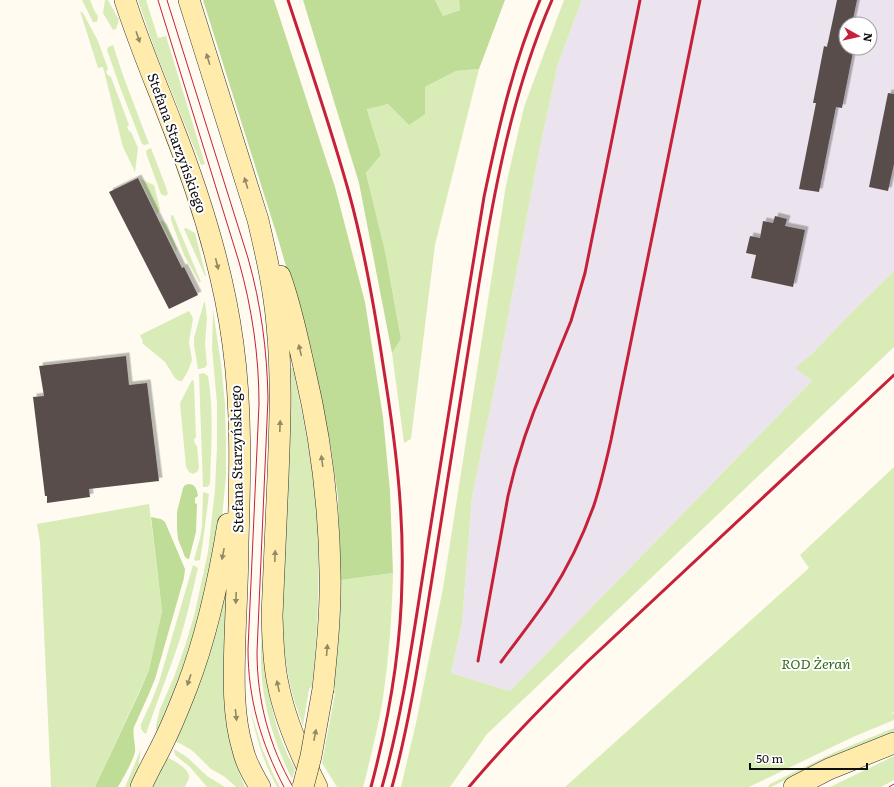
<svg xmlns="http://www.w3.org/2000/svg" width="894" height="787" font-family="Literata,serif">
	<defs>
		<filter id="shadow"><feDropShadow dx="3.5" dy="-3.5" stdDeviation="0" flood-color="#0004"/></filter>
	</defs>
	<rect width="100%" height="100%" fill="#fffbf1"/>
	<path fill="#ebe3ee" fill-rule="evenodd" d="M582 0H894V271L845 319 812 354 796 368 812 381 510 691 451 673 462 623 472 497 497 376 539 152 558 64ZM846 24H870V48H846Z"/>
	<path fill="#d9ecb8" d="M82 0H90L95 12 98 16 97 22H93Z
		M105 0H108L119 20 116 29 113 30 103 13Z
		M138 0H146L158 38 166 36 205 164 201 165 155 50Z
		M435 0H459L460 10 443 16Z
		M564 0H582L558 64 539 152 497 376 472 497 462 623 451 673 510 691 812 381 795 368 812 354 845 319 894 271V347L487 734 450 787H401L416 723 443 588 506 185 524 107Z
		M80 11 83 13 98 41 108 69 106 72 108 75 111 77 129 125 127 127 129 131 131 132 138 148 135 172 123 147 103 67 98 68Z
		M113 45 124 78 149 144 144 145 142 144 120 87 107 50 108 47Z
		M479 69 435 245 411 439 404 443 392 353 401 339 385 251 366 173 381 155 367 108 388 104 425 114V87L456 71Z
		M151 148 166 187 168 194 165 196 161 194 146 153 147 150Z
		M140 179 154 185 160 209 157 215Z
		M172 215H173L201 282H199L184 255 171 220V217Z
		M160 221H163L167 224 177 249 176 252Z
		M186 228 195 233 206 276H205L184 229Z
		M204 302H205L207 319 205 343 207 365 204 368 198 369 194 345V338Z
		M213 310 221 364 225 404 226 440V476L222 518 193 652 157 732 156 729V726L160 709 174 677 185 646 194 616 208 552 215 490 217 447V403L212 348Z
		M189 311 192 316 193 319 189 342 192 360 191 363 188 371 182 381H179L175 378 165 362 142 343 143 342 140 335Z
		M291 368H293C301 409 310 449 315 491 321 556 319 622 312 687L309 689 303 726C299 714 294 701 291 689 278 633 283 574 286 517 288 467 290 418 291 368Z
		M204 373 208 376C214 411 211 448 210 484L207 487H203L199 374Z
		M192 380H193L194 384 196 437 194 439 195 444 197 446 199 468 197 472 193 474 189 472 186 467 180 404 181 401Z
		M894 467V712L889 715 894 713V720L853 737 749 787H565L809 568 800 555Z
		M203 492 209 494 204 534 200 560 196 561 194 560 200 538 202 526Z
		M149 504 162 611 149 670 95 787H51L40 542 37 524Z
		M193 565 198 568C192 593 187 618 179 642 169 673 156 703 146 734 142 732 140 728 141 724L152 700 159 682Z
		M393 573C392 615 389 657 383 698 379 724 372 750 366 776L363 787H337L322 763 335 693 332 690C338 653 341 617 341 580Z
		M228 575V729L234 756 240 775 245 787H236L225 777 211 769 196 754 190 749 173 740Z
		M262 626C265 676 270 725 295 769L292 779C274 743 262 704 261 663 261 651 261 639 262 626Z
		M250 709 262 748 274 776 280 787H277C263 762 256 736 250 709Z
		M894 728V732L836 755 771 787H768L770 784 835 752Z
		M141 749 139 762 140 773 129 787H125Z
		M174 749 187 757 207 776 225 787H207L190 767 175 755Z
		M165 756C172 760 190 768 189 778 188 781 186 784 185 787H151Z
		M894 756V780L881 787H830Z"/>
	<path fill="#bfdd97" d="M203 0H274L335 187 365 302 383 417 390 491 393 573 341 580 338 497 331 448 321 398 296 301 279 242Z
		M303 0H435L443 16 460 10 459 0H505L479 69 456 71 425 87V114L409 125 388 104 367 109 381 155 366 173 385 251 401 339 392 353 359 183Z
		M188 484C196 484 197 490 198 496L195 498V503L197 504 196 532 189 559H188L185 557 178 539 177 529V512L183 488 185 485Z
		M151 517 161 519 165 522 185 569 184 578 155 679 148 696 134 727C132 736 136 744 135 752 133 761 123 778 118 787H95L139 693 149 670 162 611Z"/>
	<path fill="#584e4b" filter="url(#shadow)" d="M837 0H857L852 24H846V51L853 52 842 108 836 107 819 192 799 189 816 103H813L824 46 827 47Z
		M888 93 894 94V164L888 191 869 187Z
		M138 178 182 268 184 267 198 295 169 309 109 192Z
		M775 216 787 219 785 226 805 230 793 287 751 278 756 255 746 253 750 236 760 238 763 221 773 223Z
		M126 356 129 385 147 383 159 481 89 489 90 497 47 503V496H45L33 397 44 396 39 366Z"/>
	<g fill="none" stroke-linecap="round" stroke-linejoin="round">
		<defs>
			<path id="secondary" d="M125 0C138 41 155 81 171 122 199 193 223 268 233 344 242 410 240 477 238 543 238 575 236 606 235 637 234 674 232 714 243 750 246 763 253 775 260 787
				M189 0 258 220C266 254 274 289 277 325 282 375 280 426 278 477 276 523 274 570 272 616 273 639 273 662 278 684 285 720 300 754 317 787
				M280 276C291 306 297 336 304 367 320 434 329 502 330 571 331 610 327 650 323 689
				M141 787C148 771 157 756 164 741 173 723 180 705 187 687 207 635 219 579 228 524
				M794 787 829 769 894 743"/>
		</defs>
		<use href="#secondary" stroke="#313131" stroke-width="22"/>
		<use href="#secondary" stroke="#ffecac" stroke-width="21"/>
		<path stroke="#c6203b" stroke-width="1" d="M158 0 239 262C252 308 259 356 259 404L248 649C248 699 261 743 284 787
			M167 0 248 258C261 304 267 350 268 398L257 652C257 700 269 746 293 787
			M889 787 894 784"/>
		<path stroke="#c6203b" stroke-width="3" d="M288 0C309 64 331 128 349 193 365 251 375 311 384 371 395 440 404 510 402 580 401 650 389 719 371 787
			M478 661 508 496 515 468 525 436 534 411 571 321 585 273 640 0
			M501 662C517 640 535 618 550 595 568 567 583 536 594 505 601 484 606 462 611 440L700 0
			M382 787C404 709 414 629 427 549 446 432 464 314 484 197 498 130 513 63 540 0
			M392 787C410 721 420 652 431 585 447 486 462 387 478 289 494 191 512 92 552 0
			M469 787C506 743 546 703 586 663L894 375"/>
		<defs>
			<path id="secondary-bridge" d="M303 787 311 756 323 689"/>
		</defs>
		<use href="#secondary-bridge" stroke="#313131" stroke-width="22" stroke-linecap="butt"/>
		<use href="#secondary-bridge" stroke="#ffecac" stroke-width="21"/>
	</g>
	<defs><path id="oneway-solid" d="M-6-.8H1V-3.2L6.5 0L1 3.2V.8H-6Z"/></defs>
	<g fill="#938965">
		<use href="#oneway-solid" transform="translate(138 37) rotate(71)"/>
		<use href="#oneway-solid" transform="translate(208 59) rotate(-107)"/>
		<use href="#oneway-solid" transform="translate(246 183) rotate(-107)"/>
		<use href="#oneway-solid" transform="translate(217 264) rotate(76)"/>
		<use href="#oneway-solid" transform="translate(300 350) rotate(-103)"/>
		<use href="#oneway-solid" transform="translate(280 426) rotate(-88)"/>
		<use href="#oneway-solid" transform="translate(322 461) rotate(-98)"/>
		<use href="#oneway-solid" transform="translate(223 554) rotate(101)"/>
		<use href="#oneway-solid" transform="translate(275 556) rotate(-88)"/>
		<use href="#oneway-solid" transform="translate(236 598) rotate(92)"/>
		<use href="#oneway-solid" transform="translate(327 650) rotate(-85)"/>
		<use href="#oneway-solid" transform="translate(189 680) rotate(109)"/>
		<use href="#oneway-solid" transform="translate(278 686) rotate(-102)"/>
		<use href="#oneway-solid" transform="translate(236 715) rotate(84)"/>
		<use href="#oneway-solid" transform="translate(315 735) rotate(-79)"/>
	</g>
	<g text-anchor="middle" stroke-width="4" stroke-linejoin="round" paint-order="stroke">
		<g font-size="14" fill="#0f0f0f" stroke="#fff">
			<text transform="translate(177 143) rotate(70)" y="5">Stefana Starzyńskiego</text>
			<text transform="translate(237 459) rotate(-91)" y="5">Stefana Starzyńskiego</text>
		</g>
		<g font-size="14" font-style="italic" fill="#356b1c" stroke="#fff">
			<text x="816" y="669">ROD Żerań</text>
		</g>
	</g>
	<g transform="translate(858 36) rotate(98)"><circle r="19" fill="#ffffff" stroke="#9f9f9f"/>
	<path d="M0-3L7 15L0 10L-7 15Z" fill="#c6203b"/>
	<text y="-6" font-size="11" font-weight="bold" text-anchor="middle" fill="#0f0f0f">N</text>
	</g>
	<path d="M750 763v6h117v-6" fill="none" stroke="#0f0f0f" stroke-width="2"/>
	<text x="756" y="763" font-size="12" fill="#0f0f0f" stroke="#ffffff" stroke-width="3" paint-order="stroke">50 m</text>
</svg>
